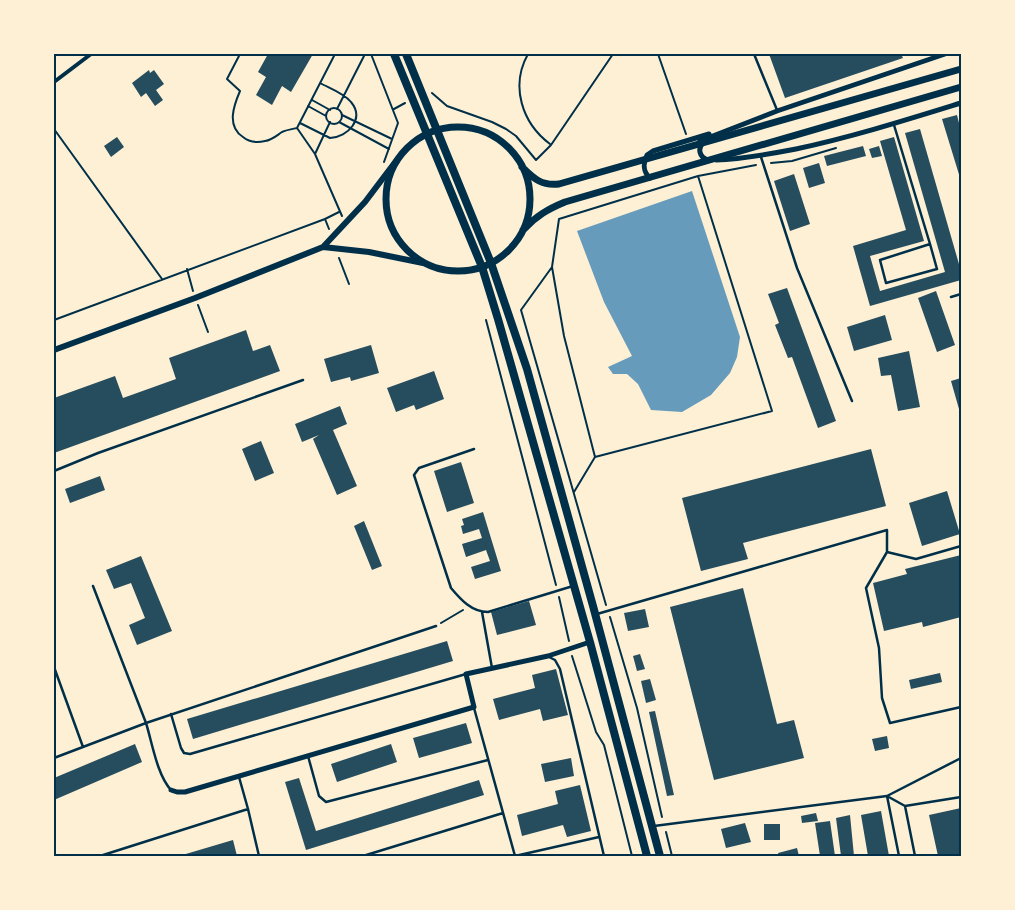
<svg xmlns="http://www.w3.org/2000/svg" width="1015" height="910" font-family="'Roboto Serif',serif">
	<rect width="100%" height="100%" fill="#fdf0d5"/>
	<path fill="#669bbc" d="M692 191 740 337 737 357 730 373 711 395 682 412 651 410 638 384 627 374H613L608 367 632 356 604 302 577 231Z"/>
	<path fill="#264d5e" d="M268 54H313L291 92 282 86 272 105 256 95 266 77 258 72Z
		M769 54H901L903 58 785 98Z
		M149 70 150 73 154 70 164 84 156 90 163 100 155 106 146 93 141 97 132 83Z
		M957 115 961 131V181L942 119Z
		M920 129 961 271V280L870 306 853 246 906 230 880 141 894 137 924 241 870 256 880 291 945 272 905 133Z
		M117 137 124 147 111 157 104 146Z
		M863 146 866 156 827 166 824 156Z
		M879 146 882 156 872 158 869 149Z
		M819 163 825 183 809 188 803 168Z
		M794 174 810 224 790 231 774 181Z
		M787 288 836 421 818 428 792 357 788 358 775 325 779 323 768 294Z
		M936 291 955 345 937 352 918 298Z
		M885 315 892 340 854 351 847 327Z
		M246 330 253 351 270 345 280 371 54 453V398L115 376 123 398 176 379 169 358Z
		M371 345 379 373 351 381 350 377 331 382 324 359Z
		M909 351 920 407 898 411 891 375 881 376 878 358Z
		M434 371 444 399 416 410 414 405 396 412 387 388Z
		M961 378V416L951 381Z
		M340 406 347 424 333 430 357 486 337 495 313 439 319 435 302 442 295 424Z
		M261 441 274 473 255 481 242 449Z
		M871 449 886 506 743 543 748 559 701 571 682 498Z
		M461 462 474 503 447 512 434 471Z
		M100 476 105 490 70 503 65 489Z
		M947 491 960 534 922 546 909 503Z
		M483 512 501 571 475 579 471 567 490 561 486 550 466 557 462 544 482 538 479 529 463 534 461 526 464 525 462 519Z
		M364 521 382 566 372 570 354 526Z
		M961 555V617L923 627 922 622 884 631 873 583 907 574 905 569Z
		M141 556 172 631 137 645 129 625 145 618 131 583 114 589 106 570Z
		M743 588 777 724 794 720 804 758 714 780 670 607Z
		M529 601 536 625 497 635 491 612Z
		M645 609 649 627 628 631 624 613Z
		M447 641 453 661 193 739 187 719Z
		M640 654 645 669 637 671 633 656Z
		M556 669 568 715 543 721 540 709 499 720 493 699 535 688 532 675Z
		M940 673 942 682 911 689 909 680Z
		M650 679 656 700 646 703 641 681Z
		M655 711 674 795 667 796 649 712Z
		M466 723 472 743 419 758 413 738Z
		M887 736 889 748 875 751 872 739Z
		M135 744 142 762 54 800V778Z
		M391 744 397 762 337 782 331 764Z
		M571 758 574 776 545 782 541 764Z
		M299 778 316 831 479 780 484 795 306 850 285 782Z
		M580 785 591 831 567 837 563 825 522 836 517 815 558 804 555 791Z
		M961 808V856H938L929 815Z
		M881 811 889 856H868L861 815Z
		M816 813 818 821 802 823 801 816Z
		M850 815 854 856H841L836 818Z
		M830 821 835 856H820L815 823Z
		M745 823 751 842 726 848 721 829Z
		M764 824H780V840H764Z
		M233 840 237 856H179Z
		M797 848 799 856H779L778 853Z"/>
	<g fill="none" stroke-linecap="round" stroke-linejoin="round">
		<path stroke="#003049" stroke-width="2" d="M240 54 227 79 240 91C234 105 226 126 243 137 249 142 256 143 265 141 272 140 276 136 282 132 286 130 292 129 297 128L335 54
			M371 54 398 123 384 162
			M528 54C510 86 522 123 550 144
			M658 54 686 134
			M432 93 447 106 492 122 506 129 516 136 536 160 551 145 613 54
			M312 100 330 110
			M308 106 326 116
			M326 116a8 8 0 1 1 16 0a8 8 0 1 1-16 0Z
			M337 109 365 54
			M394 109 405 103
			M342 115 392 139
			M330 122 315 154 342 216
			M339 122 389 149
			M300 123 330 138C348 137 365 119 351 102 344 93 329 88 320 83
			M297 128 315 154
			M54 129 162 279
			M771 163 792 161 836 148
			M325 219 339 212
			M339 258 349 284
			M552 267 521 310 606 605
			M187 269 193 291
			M198 305 208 332
			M54 320 325 219 329 229
			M486 320 556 585
			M595 457 772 411 698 176 756 165
			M574 492 595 457 564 336 552 267 559 219 698 176
			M559 597 569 641
			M610 617 637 708 662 817
			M441 623 463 610
			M572 656 596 732 604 745 632 856
			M666 832 672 856"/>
		<path stroke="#003049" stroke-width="2.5" d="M754 54 777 110
			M894 125 930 244 880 260 886 283 937 269 930 244
			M761 157 797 268 852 401
			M951 297 961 294
			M474 449 419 468 414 475 451 588C461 600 472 612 488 612L573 586
			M54 471 98 453 303 380
			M887 552 916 559 961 546
			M93 586 146 723 436 626
			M482 612 492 668
			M597 614 887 530V552L866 588 879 648 882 698 890 723 961 707
			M549 657 555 660 560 669 604 856
			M54 667 83 747
			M474 708 515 856
			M171 714 181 748 184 753 190 754 466 674
			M308 756 319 796 326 802 488 760
			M54 758 146 723C152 742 157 775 171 790
			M239 777 248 809
			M887 796 961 758
			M887 796 905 806 961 797
			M905 806 915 856
			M654 826 887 796 899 856
			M100 856 248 809 259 856
			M363 856 503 813
			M515 856 599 837"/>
		<path stroke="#003049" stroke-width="4" d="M54 82 91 54"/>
		<path stroke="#003049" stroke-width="5" d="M700 141 777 111 945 54
			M704 142C697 148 699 157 708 160
			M716 160C743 159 770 154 796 149 852 137 906 120 961 103
			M650 178C643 172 643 163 647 155L653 151 709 134
			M171 790 177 792H185L474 707 466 674 548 656 590 642"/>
		<path stroke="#003049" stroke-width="6" d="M323 247 369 252 423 263
			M54 350 195 298 323 247 365 202 396 161"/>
		<path stroke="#003049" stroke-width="7" d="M386 199a72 72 0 1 1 144 0a72 72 0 1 1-144 0Z
			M522 167C534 179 542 186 559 184L961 69
			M523 230C536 216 548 209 565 202L961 87"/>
		<path stroke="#003049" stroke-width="8" d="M394 54 482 267 498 319 590 642 647 856
			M406 54 491 263 527 369 593 606 660 856"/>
	</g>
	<rect width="1015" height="910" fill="none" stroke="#fdf0d5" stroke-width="110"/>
	<rect x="55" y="55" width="905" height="800" fill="none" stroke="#003049" stroke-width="2"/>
</svg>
